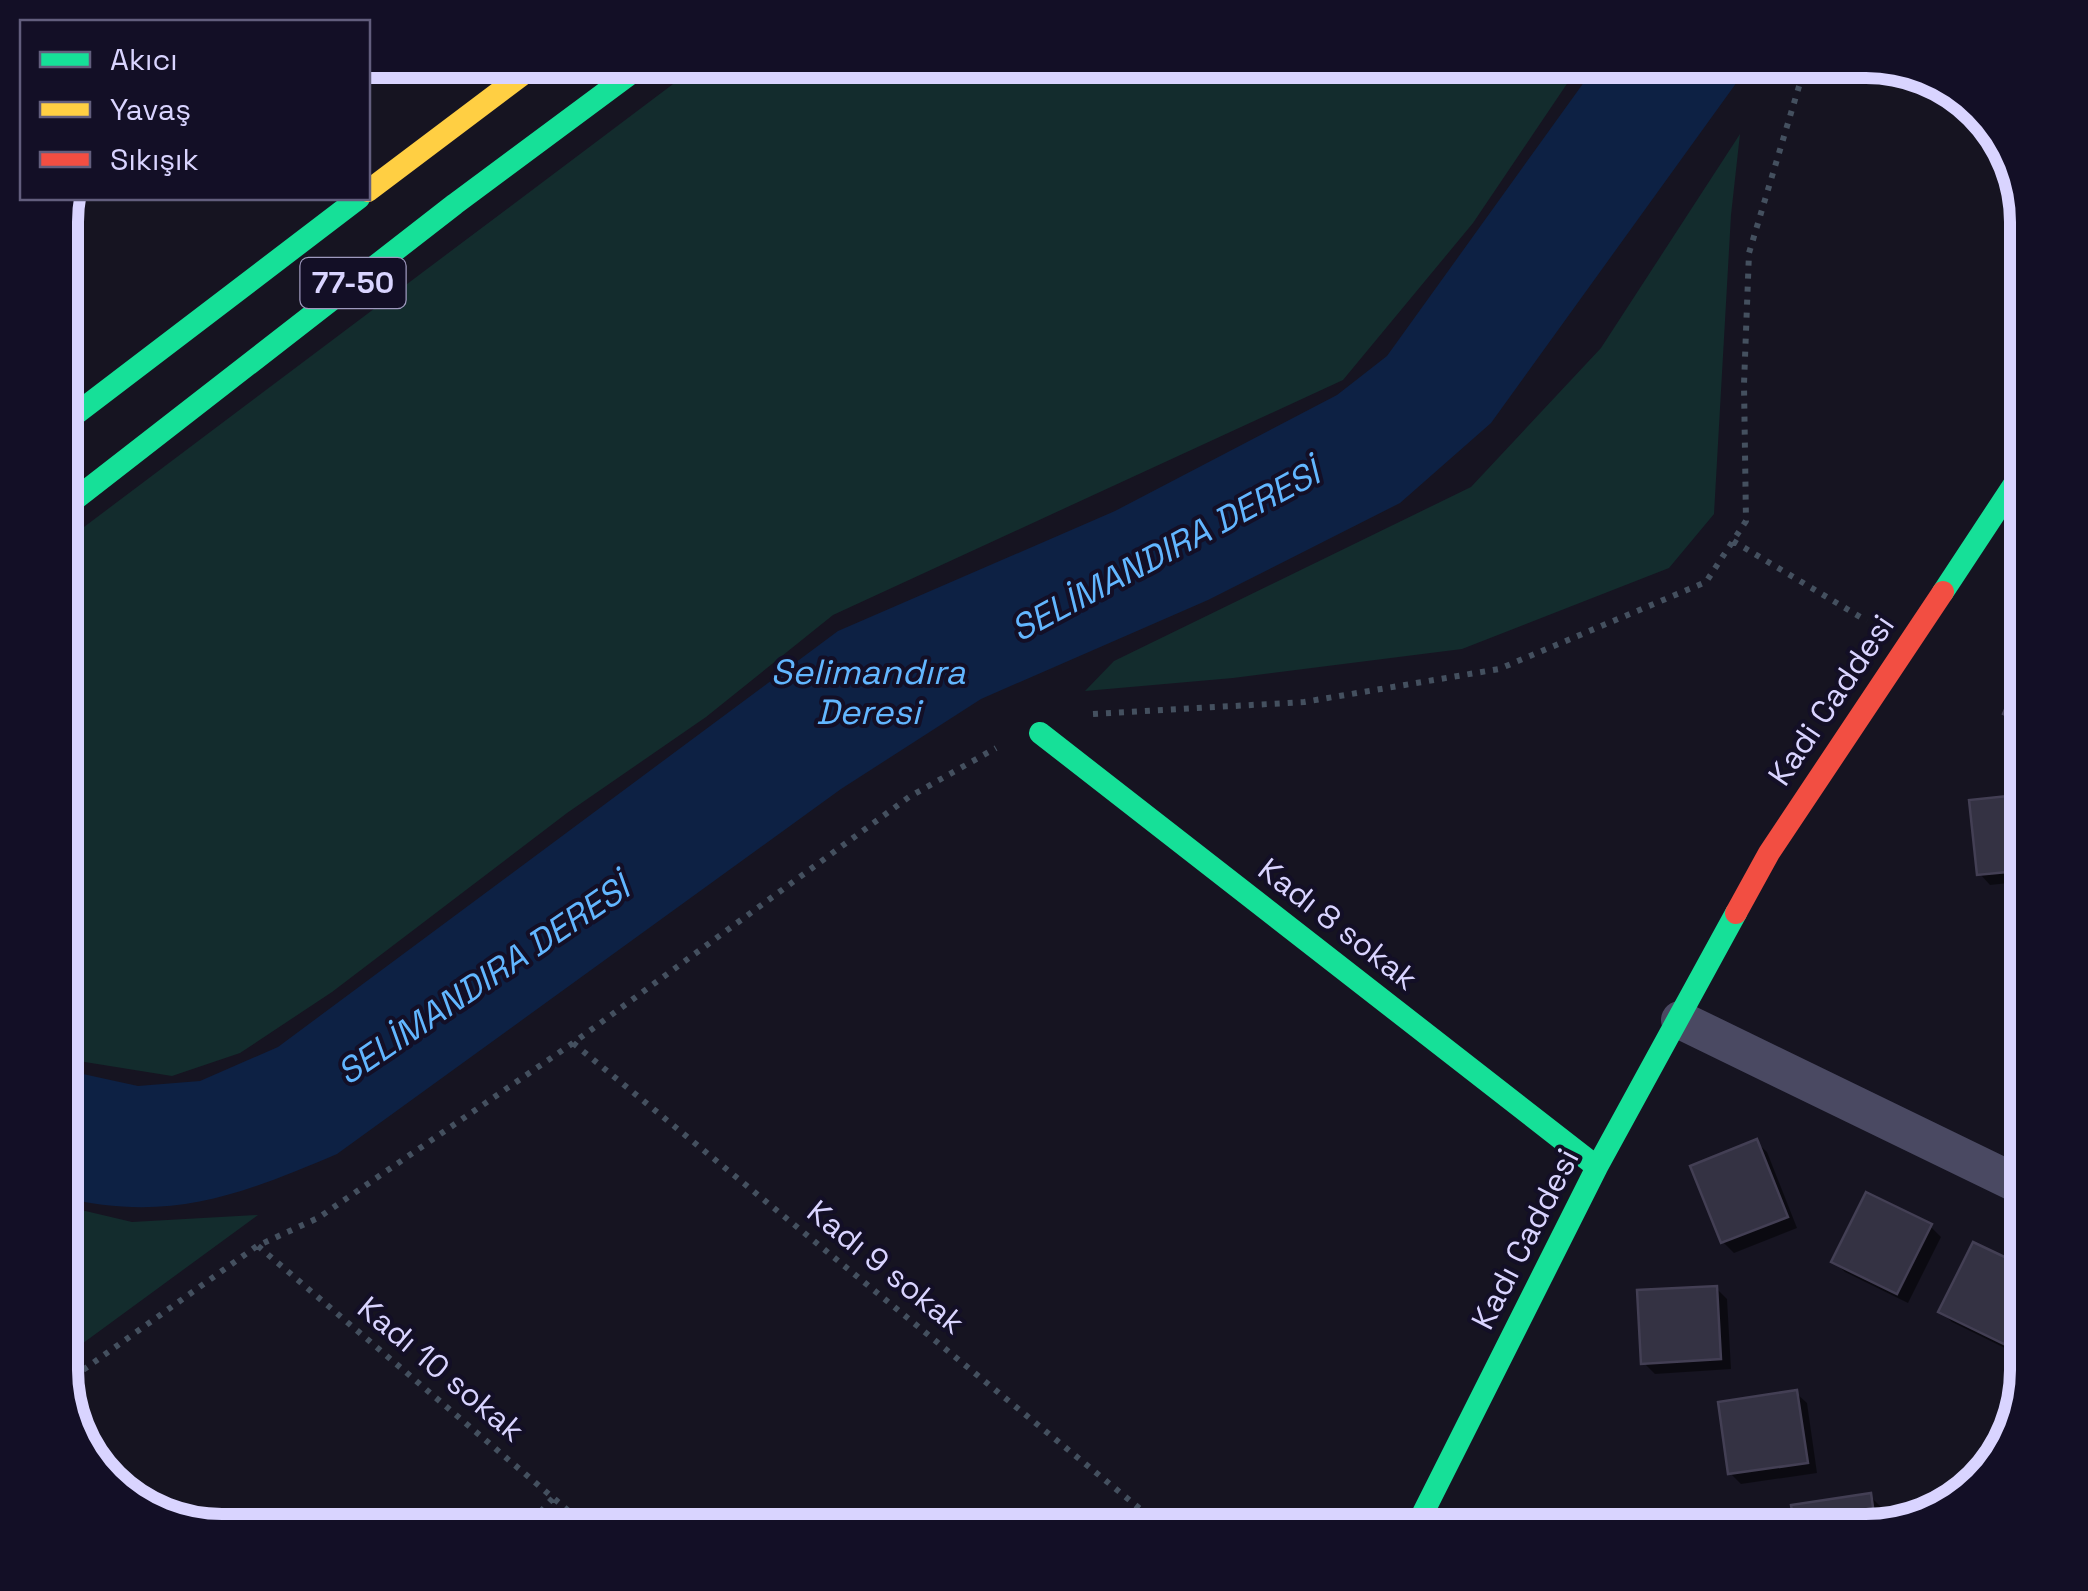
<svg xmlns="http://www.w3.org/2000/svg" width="2088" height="1591" font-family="'Space Grotesk',sans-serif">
	<rect width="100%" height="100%" fill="#161421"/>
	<path fill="#132c2d" d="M705 60H1583L1473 223 1343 380 833 615 706 717 567 813 332 992 240 1053 172 1076 60 1058V545Z
		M1740 134 1731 215 1714 514 1669 568 1462 649 1233 678 1085 691 1114 661 1471 487 1601 348Z
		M60 1205 132 1222 258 1215 60 1360Z"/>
	<path fill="#0d2144" d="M1600 60H1758L1737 82 1491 423 1400 503 1208 600 981 699 841 789 337 1154C238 1196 169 1223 60 1197V1069L138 1086 200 1081 278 1047 838 631 1115 511 1337 395 1387 356Z"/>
	<path fill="#0007" d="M2028 797V881L1990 885 1980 874Z
		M1756 1142 1767 1152 1797 1228 1734 1253 1723 1242Z
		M1930 1226 1941 1237 1908 1303 1845 1272 1834 1261Z
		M2028 1271V1327L2015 1353 1952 1322 1941 1311Z
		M1716 1288 1727 1299 1731 1369 1655 1374 1644 1363Z
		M1796 1393 1807 1403 1817 1473 1741 1484 1730 1473Z
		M1870 1496 1881 1507 1884 1527 1867 1531H1797L1794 1507Z"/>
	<path fill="#343243" stroke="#433f54" stroke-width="2.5" d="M2028 657V737L2018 733 2022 723 2003 714Z
		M2028 794V870L1977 875 1969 800Z
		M1757 1139 1788 1217 1721 1243 1690 1166Z
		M1866 1192 1932 1224 1897 1294 1831 1262Z
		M1973 1242 2028 1268V1296L2004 1344 1938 1312Z
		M1717 1286 1721 1359 1641 1364 1637 1290Z
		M1797 1390 1808 1463 1728 1474 1718 1402Z
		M1871 1493 1876 1529 1795 1531 1791 1505Z"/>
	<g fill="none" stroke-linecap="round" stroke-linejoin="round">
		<path stroke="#44505f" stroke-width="6" stroke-dasharray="5 8" stroke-linecap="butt" d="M1733 541 1867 621
			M1093 714 1304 702 1499 669 1706 582 1746 521 1744 384 1749 253 1800 83 1821 60
			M573 1043 1167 1531
			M258 1246 592 1531
			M62 1385 257 1246 318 1218 573 1043 909 797 996 748
			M523 1531 553 1498"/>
		<path stroke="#4a4962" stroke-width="38" d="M1680 1020 2028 1189"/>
		<path stroke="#16e098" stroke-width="22" d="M60 426 359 198
			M60 511 455 204 649 60
			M1943 592 2028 463
			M1040 733 1597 1167
			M1414 1531 1597 1167 1736 913"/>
		<path stroke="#ffcf43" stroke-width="22" d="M368 191 542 60"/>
		<path stroke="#f24e42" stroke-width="22" d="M1736 913 1769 853 1943 592"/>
	</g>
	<g text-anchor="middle" stroke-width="8" stroke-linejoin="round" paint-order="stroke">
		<rect fill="#130f26" stroke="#9e99be" stroke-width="2.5" x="300.5" y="258" width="105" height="50" rx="8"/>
		<g font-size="30" font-weight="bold" fill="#d9d4ff">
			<text x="353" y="293">77-50</text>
		</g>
		<g font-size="32" fill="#d9d4ff" stroke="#130f26">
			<text transform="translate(1831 700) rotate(-56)" y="11">Kadi Caddesi</text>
			<text transform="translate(1338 924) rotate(38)" y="11">Kadı 8 sokak</text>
			<text transform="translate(1525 1239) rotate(-63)" y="11">Kadı Caddesi</text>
			<text transform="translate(886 1267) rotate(39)" y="11">Kadı 9 sokak</text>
			<text transform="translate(441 1369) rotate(40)" y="11">Kadı 10 sokak</text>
		</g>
		<g font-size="35" font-style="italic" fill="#62b6ff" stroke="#130f26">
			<text transform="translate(1165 551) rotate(-28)" y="12">SELİMANDIRA DERESİ</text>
			<text x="868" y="684">Selimandıra<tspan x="868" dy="40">Deresi</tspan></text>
			<text transform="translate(483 980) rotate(-34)" y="12">SELİMANDIRA DERESİ</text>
		</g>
	</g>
	<path d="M0 0H2088V1591H0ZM222 78H1866A144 144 0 0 1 2010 222V1370A144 144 0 0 1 1866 1514H222A144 144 0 0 1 78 1370V222A144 144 0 0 1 222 78Z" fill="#130f26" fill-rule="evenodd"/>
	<path fill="none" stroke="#d9d4ff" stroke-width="12" d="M222 78H1866A144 144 0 0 1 2010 222V1370A144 144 0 0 1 1866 1514H222A144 144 0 0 1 78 1370V222A144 144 0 0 1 222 78Z"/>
	<rect x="20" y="20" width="350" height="180" fill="#130f26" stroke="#625e7d" stroke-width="2.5"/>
	<rect x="40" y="52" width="50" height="15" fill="#16e098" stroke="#625e7d" stroke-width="2.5"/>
	<text x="110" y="70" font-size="30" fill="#d9d4ff">Akıcı</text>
	<rect x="40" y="102" width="50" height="15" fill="#ffcf43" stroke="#625e7d" stroke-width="2.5"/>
	<text x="110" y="120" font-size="30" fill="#d9d4ff">Yavaş</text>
	<rect x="40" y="152" width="50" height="15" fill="#f24e42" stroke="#625e7d" stroke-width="2.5"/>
	<text x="110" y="170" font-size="30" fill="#d9d4ff">Sıkışık</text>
</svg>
